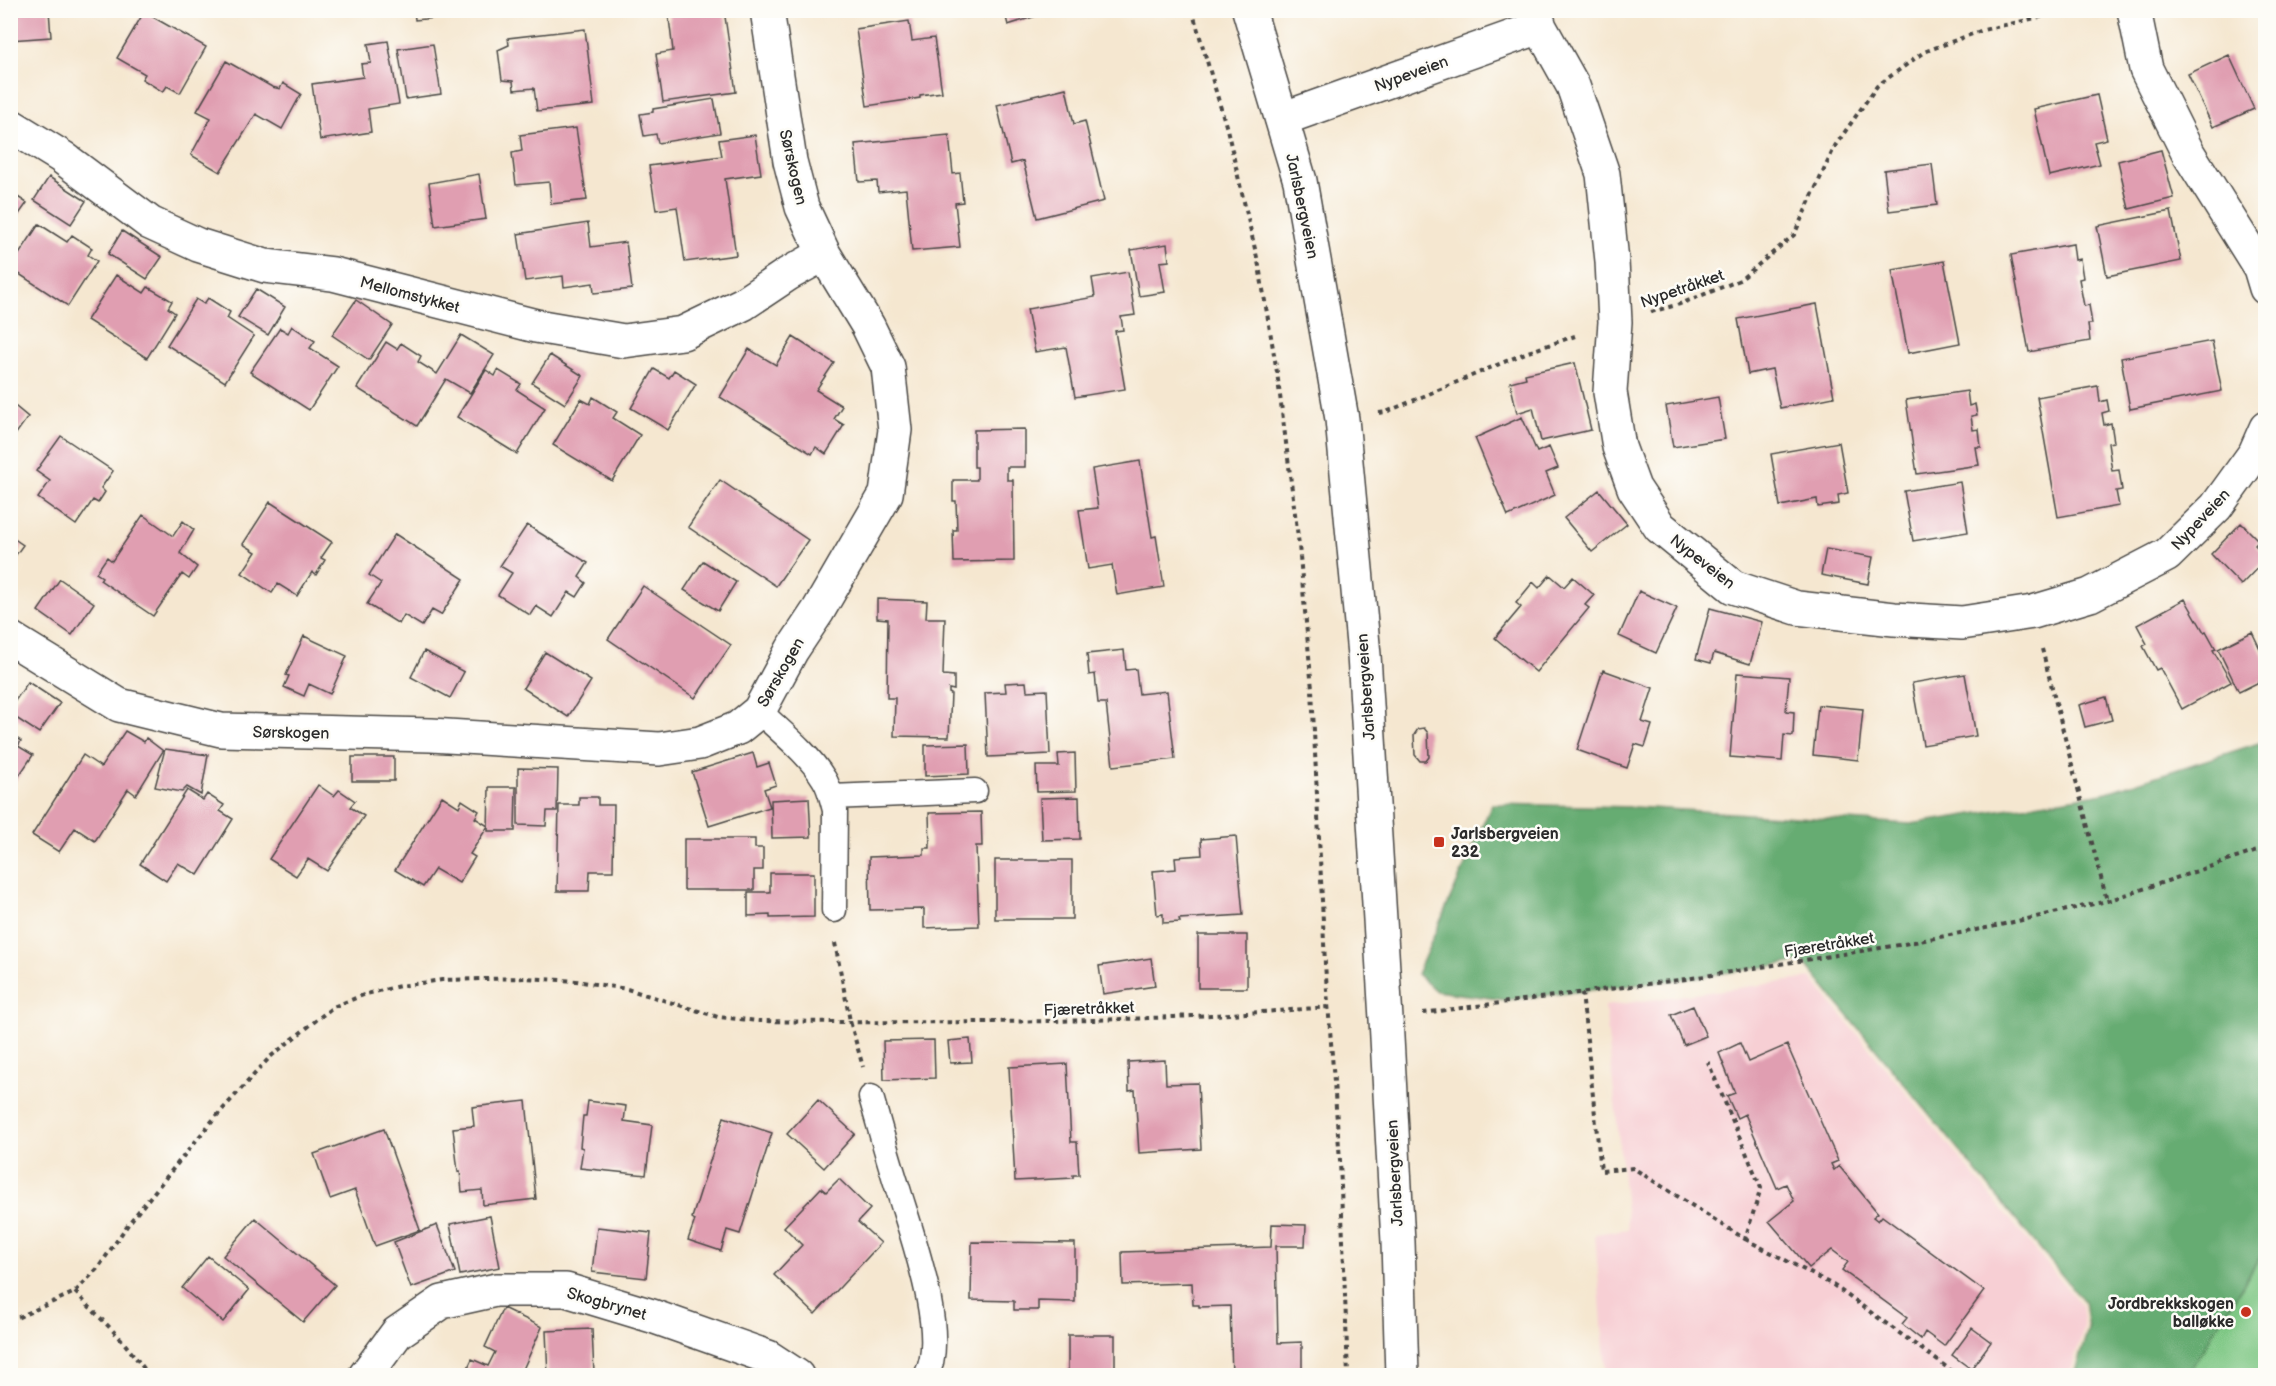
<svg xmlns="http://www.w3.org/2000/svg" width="2276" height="1386" font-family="'Balsamiq Sans',sans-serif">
	<rect width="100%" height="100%" fill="#fdfcf7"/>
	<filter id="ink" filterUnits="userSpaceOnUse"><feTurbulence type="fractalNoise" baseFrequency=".0167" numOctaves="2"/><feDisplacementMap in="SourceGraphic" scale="12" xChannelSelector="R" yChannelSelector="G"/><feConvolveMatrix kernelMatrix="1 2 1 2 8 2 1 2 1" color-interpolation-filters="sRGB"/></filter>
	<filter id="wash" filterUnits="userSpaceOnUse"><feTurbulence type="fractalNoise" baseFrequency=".008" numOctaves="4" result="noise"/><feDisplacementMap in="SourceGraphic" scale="24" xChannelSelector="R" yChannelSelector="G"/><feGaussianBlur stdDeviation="1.35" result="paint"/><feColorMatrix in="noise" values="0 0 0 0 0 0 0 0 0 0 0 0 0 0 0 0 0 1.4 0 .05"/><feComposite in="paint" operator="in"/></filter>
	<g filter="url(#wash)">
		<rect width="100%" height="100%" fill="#f5e7d0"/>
		<path fill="#f7cfd4" d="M1811 978 2081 1305 2084 1328 2070 1375H1606L1595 1234 1628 1229 1605 1006Z"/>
		<path fill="#7ec784" stroke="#547958" stroke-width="1.5" d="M2265 1249V1375H2187Z"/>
		<path fill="#66ac72" stroke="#486c4e" stroke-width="1.5" d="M2265 741V1249L2187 1375H2074L2088 1329 2084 1302 1803 961 1685 979 1506 1000 1436 991 1417 974 1492 804 1634 807 1911 824 2104 793Z"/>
		<g id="blocks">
			<path fill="#e09eb1" d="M10 10H49L51 37 10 40Z
				M346 10H363L364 12 347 14Z
				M414 10H456L457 16 415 20Z
				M458 10H482L483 12 459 15Z
				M668 10H724L736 92 663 102 656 54 673 51Z
				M894 10H926V12L895 16Z
				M1004 10H1052V11L1008 25Z
				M144 12 206 47 180 93 167 86 163 92 142 79 145 74 117 58Z
				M909 21 912 41 934 38 942 92 920 95V98L867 106 856 29Z
				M585 29 594 105 537 111 534 88 514 90 513 81 502 80 498 50 509 45 508 38Z
				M388 41 399 104 368 109 371 132 320 140 312 84 363 77 361 64 371 63 368 44Z
				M433 44 441 94 406 99 398 49Z
				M2229 55 2254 109 2213 127 2188 74Z
				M226 61 272 87 280 89 283 83 301 94 282 129 256 114 220 172 191 155 211 118 197 111Z
				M1066 88 1074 124 1085 121 1104 201 1037 218 1023 161 1011 164 997 105Z
				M2097 95 2107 139 2094 142 2100 164 2049 176 2034 109Z
				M714 99 720 133 658 143 656 134 644 136 640 114 653 112V109Z
				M576 128 587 200 551 204 549 182 516 185 512 153 522 151 520 135Z
				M755 135 761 174 725 179 736 255 685 262 677 207 656 210 649 166 722 156 719 140Z
				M949 135 953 174 960 173 963 202 955 203 960 247 912 251 906 189 878 192 877 181 859 182 855 144Z
				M2161 150 2174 198 2129 209 2118 161Z
				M1932 164 1937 205 1889 211 1884 170Z
				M479 174 486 219 435 226 429 183Z
				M49 177 86 201 71 224 34 200Z
				M10 192 27 203 10 227Z
				M2171 211 2181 261 2107 276 2097 226Z
				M588 223 591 247 626 242 632 289 594 293 593 283 564 287 563 276 525 281 518 234Z
				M39 224 67 242 72 235 92 248 88 255 97 261 68 306 10 268Z
				M122 231 162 257 147 279 108 254Z
				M1167 244 1169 261 1160 262 1165 292 1139 296 1131 250Z
				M2073 244 2075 260 2080 259 2083 278 2079 279 2084 306 2089 305 2092 324H2088L2090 341 2029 352 2011 255Z
				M1944 261 1960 343 1908 353 1892 270Z
				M1128 272 1135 315 1121 317 1123 330 1115 331 1125 389 1075 397 1066 347 1035 352 1027 309 1095 297 1092 278Z
				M116 275 144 293 148 287 172 301 168 308 175 313 147 358 87 320Z
				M256 289 285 307 268 335 238 317Z
				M208 298 230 312 227 318 254 336 225 382 167 345 196 299 204 304Z
				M356 300 392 325 369 360 332 335Z
				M1817 304 1834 397 1780 408 1772 369 1748 374 1738 319Z
				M292 326 315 341 310 348 338 366 309 410 250 372 280 328 288 333Z
				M461 335 494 355 470 393 446 379 417 426 357 388 386 342 397 349 401 343 421 356 418 362 437 374Z
				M793 337 834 363 816 390 842 406 834 419 844 425 826 454 816 447 812 454 720 397 749 349 776 365Z
				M2212 341 2222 391 2130 409 2121 358Z
				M550 355 583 376 565 404 532 383Z
				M1575 363 1591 430 1541 441 1533 408 1517 413 1510 382 1526 378 1525 374Z
				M654 369 669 378 674 370 696 384 668 430 631 408Z
				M486 370 495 376 498 370 521 384 517 390 545 408 517 454 457 417Z
				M2098 386 2100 402 2107 400 2109 411 2102 413 2104 425 2111 423 2114 442 2108 443 2112 471 2119 470 2122 490 2116 491 2119 506 2058 517 2037 397Z
				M1967 391 1969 406 1975 404 1977 415 1971 416 1973 430 1979 429 1980 439 1981 447H1976L1979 465 1917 474 1906 400Z
				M593 397 617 412 613 418 640 435 612 481 553 445 581 399 590 404Z
				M1718 397 1725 439 1673 447 1666 406Z
				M10 402 28 417 10 442Z
				M1522 417 1537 452 1549 447 1558 468 1546 473 1555 495 1508 516 1475 438Z
				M1025 429V467H1007V480H1013L1014 561 954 562 953 530H957L956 501H953V480H977V467H974V430Z
				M61 436 113 471 101 488 105 492 98 503 93 500 76 525 38 498 50 481 36 471Z
				M1839 442 1848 493 1838 495 1839 504 1818 507 1817 499 1780 506 1771 454Z
				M1140 461 1152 537 1156 536 1164 587 1117 595 1112 565 1088 569 1079 510 1098 508 1092 469Z
				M720 480 808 540 776 586 688 527Z
				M1960 482 1968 532 1913 541 1904 491Z
				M1599 490 1627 524 1592 552 1564 518Z
				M270 502 332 542 321 558 325 560 316 575 312 572 297 596 278 584 272 593 242 573 256 552 243 544Z
				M143 515 173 536 183 521 194 530 180 553 197 567 189 579 182 574 153 616 100 580 102 577 96 573 107 557 112 561Z
				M2241 523 2259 541 2255 545 2265 555V560L2241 585 2211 554Z
				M527 525 588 563 579 577 586 583 577 597 569 592 553 617 536 606 530 615 498 595 512 573 500 566Z
				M395 534 464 579 441 615 432 610 422 626 404 615 399 624 367 604 381 583 369 575Z
				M10 536 23 545 10 563Z
				M1826 549 1873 557 1868 584 1821 575Z
				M703 561 736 582 718 611 684 590Z
				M1550 575 1564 587 1573 577 1594 595 1585 605 1589 608 1536 672 1495 638 1521 607 1516 603 1533 582 1539 588Z
				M60 579 94 603 72 635 38 611Z
				M643 586 731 645 695 698 608 639Z
				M1639 591 1677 608 1656 653 1619 636Z
				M877 599 927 601 926 618H945L943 675 954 676V690L949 689V693L951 694 949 737 894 736 895 698H887L888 619 877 618Z
				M2185 599 2204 632 2206 631 2216 649 2213 650 2231 682 2182 709 2160 668 2156 670 2143 646 2147 644 2137 625Z
				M1710 608 1762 622 1750 664 1714 653 1711 663 1696 659Z
				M2252 632 2265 659V679L2239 692 2218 649Z
				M304 636 347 656 330 694 309 684 304 696 284 687 289 676 286 675Z
				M1124 650 1126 670 1136 669 1139 694 1167 691 1175 759 1113 766 1106 703H1098L1095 674 1089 675 1087 654Z
				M424 651 464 672 450 698 411 677Z
				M545 652 591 681 568 717 523 688Z
				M1603 670 1653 688 1642 722 1652 725 1645 747 1635 744 1627 768 1577 750Z
				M1737 673 1789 677 1786 711 1794 712 1793 736 1784 735 1782 761 1730 757Z
				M1965 674 1976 736 1923 745 1912 683Z
				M28 682 60 703 39 733 10 714V708Z
				M1026 682 1027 691 1047 690 1050 754 988 757 985 693 1006 692 1005 683Z
				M2106 697 2112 720 2085 727 2079 705Z
				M1818 705 1863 709 1858 760 1813 755Z
				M1424 728 1428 733 1429 757 1426 761H1420L1415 755 1414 735 1418 729Z
				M125 731 144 742 146 738 163 751 136 795 128 789 95 841 75 828 59 852 32 835 83 755 101 767Z
				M10 734 21 741 18 746 33 755 10 789Z
				M968 744 969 774 925 776V745Z
				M165 749 208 755 201 795 187 787 182 792 155 787Z
				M753 753 757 767 769 763 776 785 764 789 770 807 709 826 692 772Z
				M1075 753 1076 791 1037 792 1036 766H1059L1058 754Z
				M352 757H394V781H352Z
				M518 768 558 769 557 811H547L546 826 518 825Z
				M318 785 334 796 339 790 355 801 350 807 364 816 327 871 308 859 296 876 269 859Z
				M489 787H516L515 831H488Z
				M187 790 203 800 207 794 224 805 220 811 233 819 198 875 178 863 166 881 140 864Z
				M442 796 459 807 462 800 479 811 475 818 488 826 470 854 475 857 459 883 435 869 423 887 395 870Z
				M579 797H598V805H614L613 871H590L589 891H557L559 805H579Z
				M1079 797 1080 839 1042 840 1040 798Z
				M809 798 811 837 772 838 771 800Z
				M981 812 982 846H976L979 926 924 928V909L870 910 869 857 924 855V848H930L929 813Z
				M1236 836 1243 915 1179 919 1180 922 1163 923V914L1157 915 1153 871 1176 869 1175 857 1202 855 1201 839Z
				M684 839H755V848H763V870H754V890H684Z
				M995 860H1072V919H995Z
				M770 873H814V917L770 918V915L748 916V892H770Z
				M1198 935H1247V988H1198Z
				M1151 958 1155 986 1103 994 1099 966Z
				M1693 1006 1706 1036 1684 1045 1671 1015Z
				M970 1039 972 1062 950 1063 948 1041Z
				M934 1040 935 1078 884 1080 883 1041Z
				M1740 1043 1748 1062 1787 1045 1838 1161 1831 1164 1834 1170 1839 1166 1878 1213 1873 1217 1878 1221 1882 1216 1984 1291 1944 1346 1925 1332 1921 1339 1902 1324 1907 1318 1842 1270 1848 1262 1832 1250 1809 1268 1769 1221 1794 1201 1786 1184 1777 1188 1745 1114 1737 1118 1727 1096 1735 1093 1719 1053Z
				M1165 1060 1166 1084 1198 1083 1201 1149 1139 1153 1135 1090 1129 1091 1128 1062Z
				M1067 1064 1071 1142H1077L1079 1175H1073V1178L1015 1181 1009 1067Z
				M818 1100 855 1134 824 1168 787 1134Z
				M526 1101 536 1199 483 1205 482 1190 462 1192 460 1171 458 1172 453 1128 474 1126 472 1107Z
				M588 1101 626 1106 624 1121 652 1125 646 1175 580 1168 583 1148 580 1147 583 1116H586Z
				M724 1117 772 1133 740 1234 727 1230 721 1251 688 1240 695 1220 692 1218Z
				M384 1129 420 1230 375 1246 355 1190 330 1199 314 1154Z
				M839 1179 870 1209 858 1222 881 1243 815 1314 774 1275 802 1245 784 1227 821 1188 826 1192Z
				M490 1216 500 1267 460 1275 450 1224Z
				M255 1218 335 1285 303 1322 223 1256Z
				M1272 1224 1306 1225 1305 1246H1276L1278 1343 1302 1342V1376H1232L1230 1306 1199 1307V1305H1193L1192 1283 1123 1285 1122 1252 1271 1247Z
				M437 1225 455 1272 411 1288 394 1242Z
				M597 1227 651 1233 646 1278 592 1272Z
				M972 1242 1075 1243V1302L1038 1301V1310H1014V1301L971 1300Z
				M208 1256 249 1290 223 1322 182 1288Z
				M503 1308 542 1327 520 1376H464L472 1359 488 1366 495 1352 485 1347Z
				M1972 1328 1991 1342 1971 1369 1952 1355Z
				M592 1329 594 1374 548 1376 546 1331Z
				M1068 1335H1115V1376H1068Z"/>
		</g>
	</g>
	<g filter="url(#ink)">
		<use href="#blocks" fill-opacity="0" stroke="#494744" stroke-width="1.5"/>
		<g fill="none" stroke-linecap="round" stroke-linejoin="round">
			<defs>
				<path id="service" d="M759 711C781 732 808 753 824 779 830 788 832 800 835 810L834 910
					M832 797 975 791
					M871 1097C880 1128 888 1158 898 1189 911 1233 949 1335 926 1376"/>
				<path id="minor" d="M2134 10 2146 69 2188 153 2260 268 2266 288
					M1540 27 1573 86 1603 174 1612 261 1615 322 1610 392 1619 447 1634 488 1660 527 1733 587 1797 608 1894 619 1962 623 2033 612 2090 595 2167 555 2216 507 2255 453 2266 428
					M1282 119 1540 27 1535 10
					M10 125 62 157 150 223 198 245 265 266 333 274 536 326 624 341 683 333 743 304 788 274 824 254
					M10 638 119 705 221 730 431 735 659 749 700 743 738 728 759 711 792 650 818 611 886 494 895 430 888 367 868 326 824 254 802 207 790 161 767 10
					M365 1376 397 1333 442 1302 496 1290H566L652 1316 768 1357 797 1376"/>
				<path id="secondary" d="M1249 10 1300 181 1342 419 1364 655 1386 1019 1398 1242 1402 1376"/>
			</defs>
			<use href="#service" stroke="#494744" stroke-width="27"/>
			<use href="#minor" stroke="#494744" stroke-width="36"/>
			<use href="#secondary" stroke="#494744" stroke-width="36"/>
			<path stroke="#494744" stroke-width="4" stroke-dasharray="4.5 4.5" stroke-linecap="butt" d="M1192 10 1227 129 1259 266 1277 372 1299 545 1312 689 1325 964 1340 1160 1348 1376
				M1651 312 1680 304 1740 280 1794 235 1835 146 1877 86 1924 52 1983 30 2071 10
				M1379 413 1386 412 1528 352 1575 336
				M2042 649 2107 901
				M835 943 850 1021 863 1067
				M1582 993 1601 1171 1633 1168 1745 1239 1761 1188 1708 1062
				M1423 1013 1686 979 1899 945 1991 927 2107 901 2266 848
				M1745 1239 1833 1285 1952 1371
				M75 1292 121 1339 150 1376
				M10 1321 75 1292 98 1268 129 1223 212 1121 270 1057 333 1007 366 994 400 986 442 980 525 978 576 981 627 989 718 1017 759 1021C949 1024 1139 1023 1328 1007
				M1542 1373 1543 1376"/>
			<use href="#service" stroke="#fff" stroke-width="24"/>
			<use href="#minor" stroke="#fff" stroke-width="33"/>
			<use href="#secondary" stroke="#fff" stroke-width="33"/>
		</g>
	</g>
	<g fill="#c8321e" stroke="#fdfcf7" stroke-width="2">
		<rect x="1433" y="836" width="12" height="12" rx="3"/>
		<circle cx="2246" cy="1312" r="6"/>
	</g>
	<g text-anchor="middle" stroke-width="5" stroke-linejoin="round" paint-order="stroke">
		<g font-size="16" fill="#2b2b2b" stroke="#fdfcf7">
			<text transform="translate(1411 73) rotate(-20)" y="6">Nypeveien</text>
			<text transform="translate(794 167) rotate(77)" y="6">Sørskogen</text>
			<text transform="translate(1303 206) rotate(78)" y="6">Jarlsbergveien</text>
			<text transform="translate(1682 288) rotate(-19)" y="6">Nypetråkket</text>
			<text transform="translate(410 294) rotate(15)" y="6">Mellomstykket</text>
			<text transform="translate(2200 519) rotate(-47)" y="6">Nypeveien</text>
			<text transform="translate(1703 561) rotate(38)" y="6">Nypeveien</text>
			<text transform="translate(780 672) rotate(-60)" y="6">Sørskogen</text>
			<text transform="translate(1365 687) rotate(-94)" y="6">Jarlsbergveien</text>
			<text transform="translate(291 732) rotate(1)" y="6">Sørskogen</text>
			<text transform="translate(1829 944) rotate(-9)" y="6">Fjæretråkket</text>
			<text transform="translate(1089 1008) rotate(-2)" y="6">Fjæretråkket</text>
			<text transform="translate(1394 1173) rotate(-93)" y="6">Jarlsbergveien</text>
			<text transform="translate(607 1303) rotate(16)" y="6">Skogbrynet</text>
		</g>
		<g font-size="16" font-weight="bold" fill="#2b2b2b" stroke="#fdfcf7" text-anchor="start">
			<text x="1451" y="839">Jarlsbergveien<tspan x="1451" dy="18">232</tspan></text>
			<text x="2234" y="1309" text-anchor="end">Jordbrekkskogen<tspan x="2234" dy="18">balløkke</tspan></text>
		</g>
	</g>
	<rect width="2276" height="1386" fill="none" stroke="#fdfcf7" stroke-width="36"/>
</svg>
